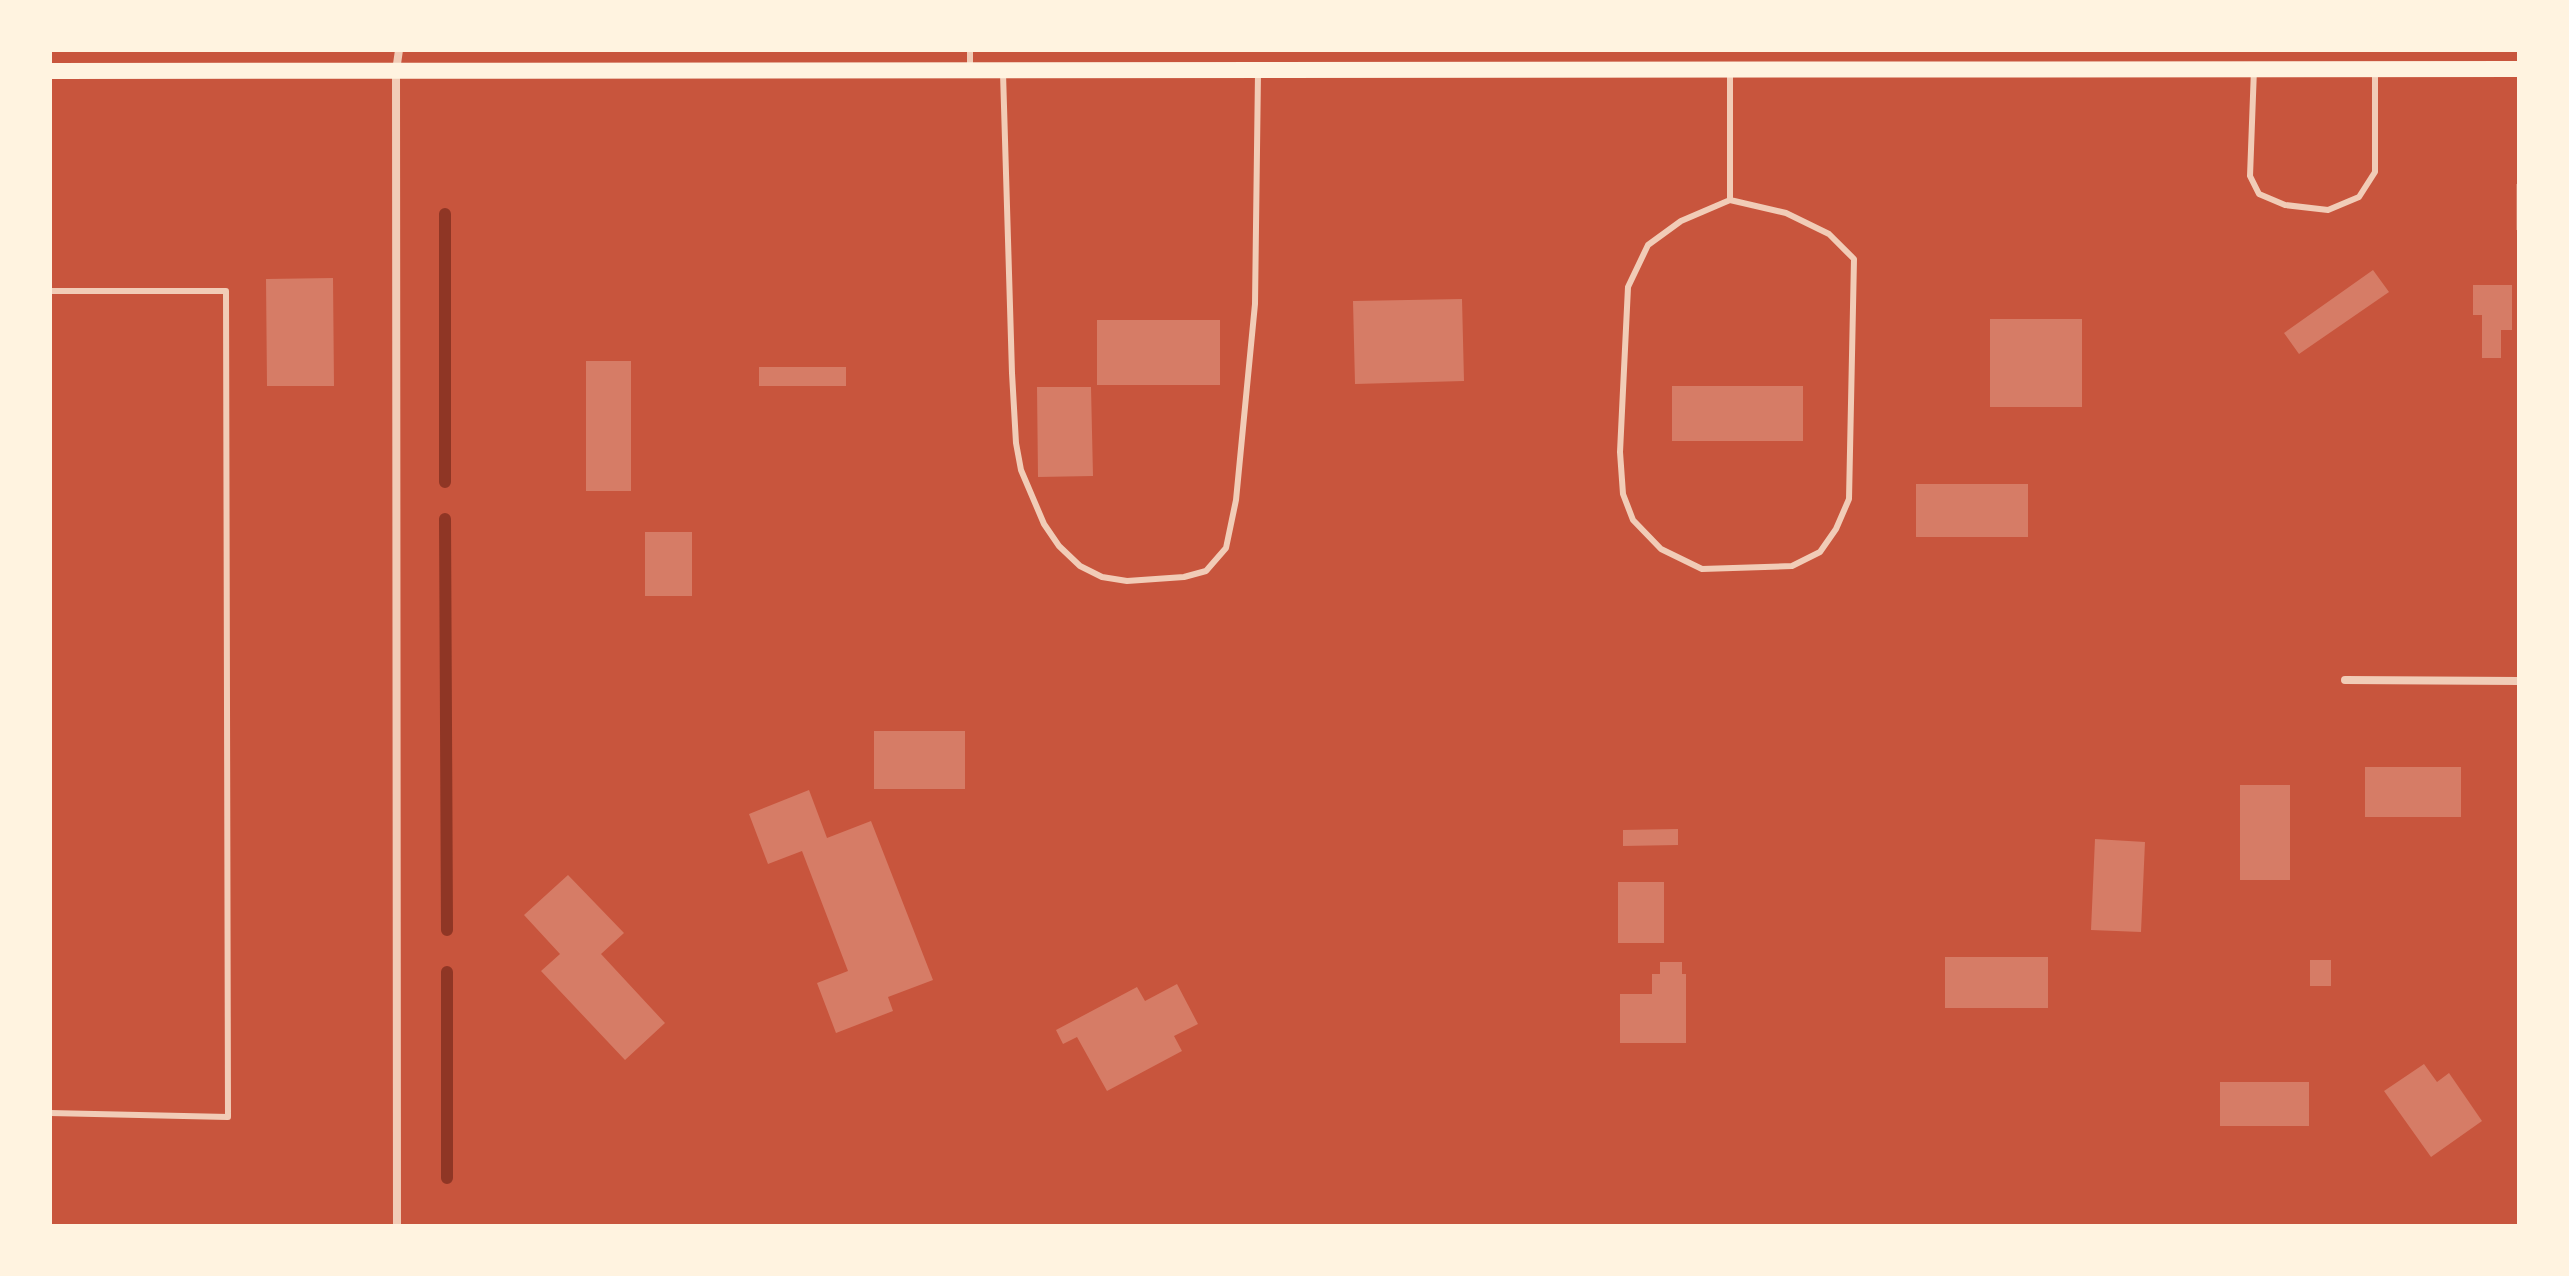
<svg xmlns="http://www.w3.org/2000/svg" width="2569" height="1276" font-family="Signika,sans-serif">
	<rect width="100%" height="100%" fill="#c8553d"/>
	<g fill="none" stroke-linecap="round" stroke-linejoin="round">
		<path stroke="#8f3625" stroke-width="12" d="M445 214V482
			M445 519 447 930
			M447 972V1178"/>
	</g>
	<path fill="#d67c66" d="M2516 184H2519V230H2516Z
		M2373 270 2389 292 2299 354 2284 333Z
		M333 278 334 386H267L266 279Z
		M2473 285H2512V330H2501V358H2482V315H2473Z
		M1462 299 1464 381 1355 384 1353 301Z
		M1990 319H2082V407H1990Z
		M1097 320H1220V385H1097Z
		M586 361H631V491H586Z
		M759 367H846V386H759Z
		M1672 386H1803V441H1672Z
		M1037 387H1091L1093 476 1038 477Z
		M1916 484H2028V537H1916Z
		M645 532H692V596H645Z
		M874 731H965V789H874Z
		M2365 767H2461V817H2365Z
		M2240 785H2290V880H2240Z
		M809 790 827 838 871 821 933 980 888 997 893 1011 836 1033 817 983 848 971 802 851 768 864 749 814Z
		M1678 829V845L1623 846V830Z
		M2095 839 2145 842 2141 932 2091 930Z
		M568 875 624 933 601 954 665 1023 625 1060 541 971 560 954 524 915Z
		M1618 882H1664V943H1618Z
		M1945 957H2048V1008H1945Z
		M2310 960H2331V986H2310Z
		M1660 962H1682V974H1686V1043H1620V994H1652V974H1660Z
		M1177 984 1198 1024 1174 1036 1182 1051 1107 1091 1077 1037 1063 1044 1056 1030 1137 987 1145 1001Z
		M2424 1064 2437 1082 2449 1073 2482 1121 2431 1157 2384 1091Z
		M2220 1082H2309V1126H2220Z"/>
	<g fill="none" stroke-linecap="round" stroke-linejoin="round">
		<path stroke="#f1ccb7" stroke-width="6" d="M970 50V70
			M2254 69 2250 176 2259 194 2285 205 2328 210 2359 197 2375 172V70
			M1003 73 1012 373 1016 443 1021 470 1044 524 1059 546 1080 566 1102 577 1127 581 1184 577 1206 571 1226 548 1236 500 1255 304 1258 73
			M1730 73V200L1681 221 1648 245 1628 287 1620 452 1623 494 1633 520 1661 549 1702 569 1792 566 1820 552 1836 529 1849 499 1854 259 1829 234 1786 213 1730 200
			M50 291H226L228 1117 50 1113"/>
		<path stroke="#f1ccb7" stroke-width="8" d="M2345 680 2519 681
			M397 1226 396 71 399 50"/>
		<path stroke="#fff3e0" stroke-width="16" d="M50 71 2519 69"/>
	</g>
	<rect width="2569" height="1276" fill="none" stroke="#fff3e0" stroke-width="104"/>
</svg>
